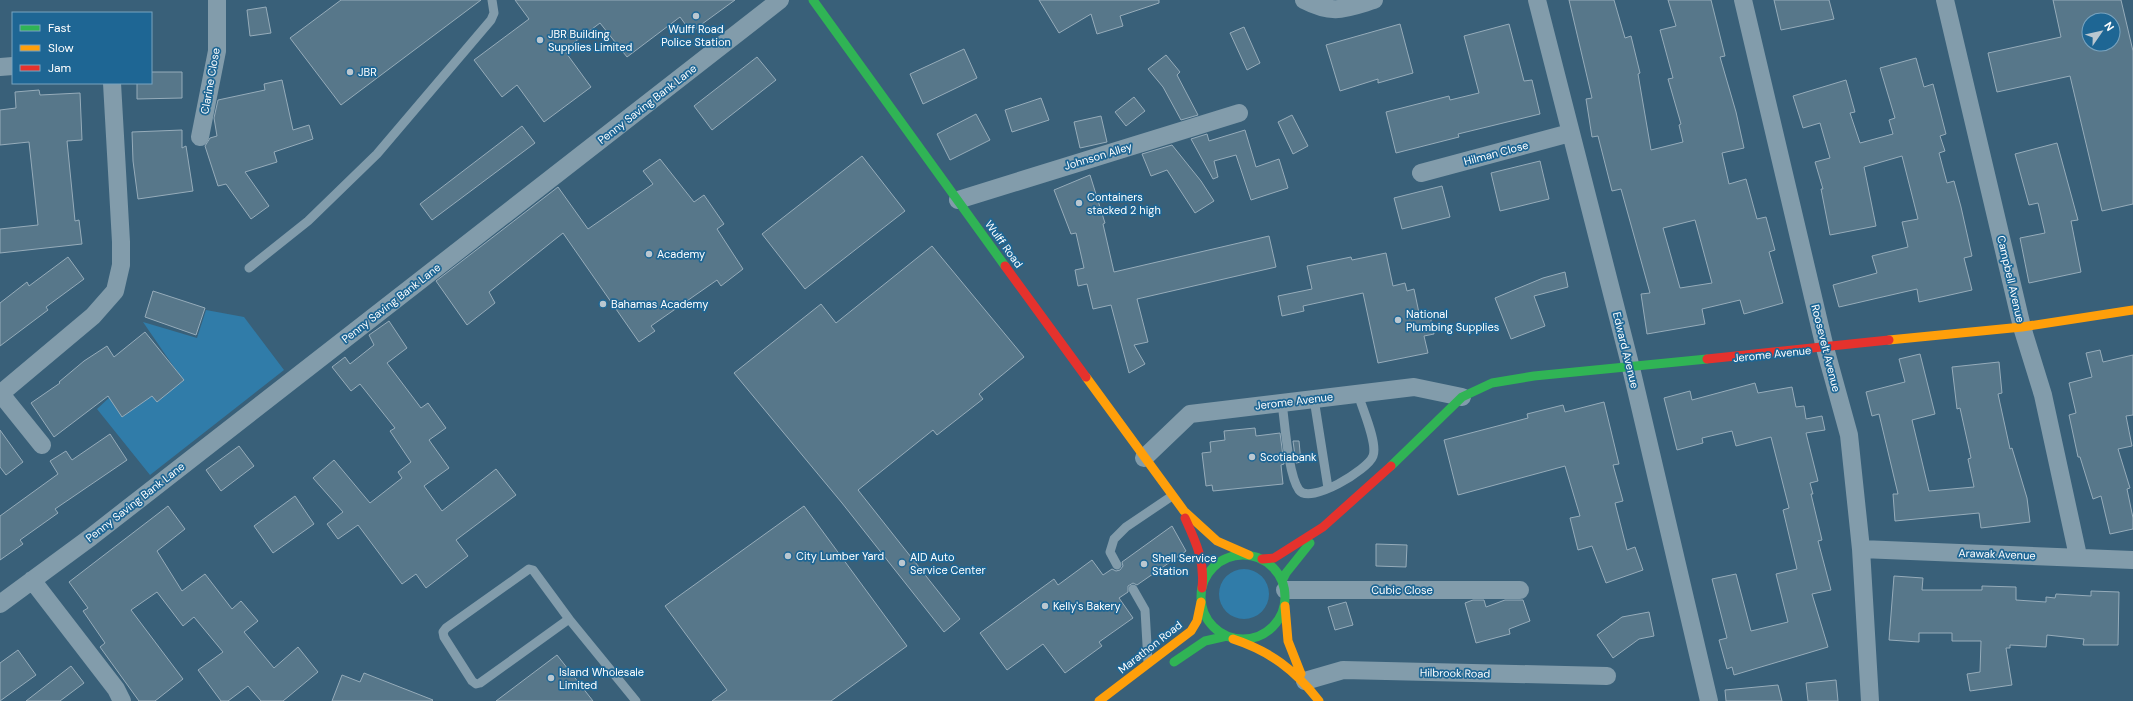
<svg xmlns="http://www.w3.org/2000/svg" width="2133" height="701" font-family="'DM Sans',sans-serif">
	<rect width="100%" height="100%" fill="#396079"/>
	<path fill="#307ca9" d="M206 310 244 317 284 370 150 475 97 409 112 395 178 373 143 322 197 338Z
		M1219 594a25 25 0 1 1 50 0a25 25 0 1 1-50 0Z"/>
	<path fill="#57778a" stroke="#96acba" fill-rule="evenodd" d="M341 0H481L341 105 290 38Z
		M515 0H735L691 32 680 17 627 57 600 23 564 50 591 87 544 122 517 85 502 97 474 60 529 19Z
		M1039 0H1159V3L1120 16 1123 26 1097 34 1091 14 1059 33Z
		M1569 0H1614L1625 38 1631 36 1640 73 1638 74 1651 150 1683 142 1679 125 1681 124 1668 79 1673 78 1660 30 1676 26 1668 0H1711L1725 56 1720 57 1736 112 1744 148 1722 153 1729 184 1746 179 1757 219 1766 217 1775 250 1769 252 1783 303 1744 314 1740 300 1702 309 1705 324 1647 334 1641 294 1650 293 1621 189 1612 191 1598 136 1592 137 1586 99 1592 98ZM1695 220 1712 283 1680 288 1663 228Z
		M1774 0H1829L1834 19 1781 30Z
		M2053 0H2121L2133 51V204L2102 211 2070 76 1997 92 1988 53 2061 37ZM2089 20H2113V44H2089Z
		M266 7 271 33 250 36 247 10Z
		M1400 24 1413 73 1378 83V79L1340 91 1326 45Z
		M1509 24 1524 81 1532 80 1540 114 1458 134 1459 137 1396 153 1386 112 1449 96 1450 100 1479 93 1464 36Z
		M1244 27 1260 63 1247 70 1230 33Z
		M964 49 977 78 923 104 910 74Z
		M1166 55 1180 72 1177 75 1198 115 1181 120 1163 87 1148 69Z
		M757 57 776 80 712 130 694 106Z
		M1916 58 1924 87 1933 84 1946 134 1940 136 1945 151 1939 153 1947 183 1954 181 1961 207 1972 256 1964 258 1972 290 1919 302 1917 289 1839 307 1833 285 1877 273 1872 256 1908 247 1902 222 1918 219 1902 156 1864 167 1876 226 1830 235 1821 189H1823L1815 162 1830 158 1820 123 1803 128 1793 96 1846 80 1855 112 1850 113 1860 143 1893 134 1889 120 1895 118 1880 68Z
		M151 72H182V98L137 99V83H151Z
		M282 80 293 130 309 125 313 139 274 152 277 162 245 172 269 206 251 219 226 184 218 186 205 146 210 138 217 136 214 118 218 100 265 90 264 84Z
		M39 90 40 95 80 93 82 140 67 141 75 221 79 220 82 244 0 253V229L38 225 29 142 0 145V110L16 108 15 92Z
		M1134 97 1145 111 1126 126 1115 112Z
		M1041 98 1049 120 1012 132 1005 110Z
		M976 114 990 140 950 160 937 134Z
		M1292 115 1308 146 1293 154 1278 122Z
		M1101 116 1107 142 1080 148 1074 122Z
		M522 126 535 143 432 220 420 204Z
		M182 130V148L186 146 193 191 138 199 133 161 132 132Z
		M1245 130 1256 167 1279 159 1288 188 1251 200 1236 155 1214 161 1218 177 1213 179 1191 139 1207 134 1209 141Z
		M2057 143 2078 220 2071 221 2081 272 2029 283 2020 238 2045 233 2038 203 2029 205 2015 154Z
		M1172 145 1201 181 1214 201 1195 213 1167 170 1151 176 1142 154Z
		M862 156 905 211 805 289 762 234Z
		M660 159 694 202 704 195 724 224 717 229 743 269 721 286 717 280 651 326 655 331 639 342 563 233 489 292 495 303 467 325 436 281 558 187 588 229 653 184 643 171Z
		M1540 161 1549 199 1500 211 1491 173Z
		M1090 175 1105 223 1103 224 1114 272 1269 236 1276 267 1137 299 1148 342 1134 345 1145 364 1129 373 1111 305 1093 309 1087 284 1078 286 1075 270 1084 268 1076 233 1071 234 1054 190Z
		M1442 186 1450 217 1402 229 1394 198Z
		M932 246 1024 357 979 394 983 399 937 435 933 430 858 490 960 619 944 632 842 503 734 373 821 304 836 323Z
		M1386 253 1393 286 1405 283 1407 291 1414 289 1419 313 1429 311 1434 334 1424 336 1428 353 1378 363 1363 293 1303 306 1304 311 1282 316 1278 296 1312 289 1307 266 1351 257 1352 260Z
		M68 257 84 279 46 307 48 310 0 346V303L27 282 29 286Z
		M1565 272 1568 287 1534 296 1545 326 1511 339 1495 298 1543 278Z
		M153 291 205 308 196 335 145 317Z
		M389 321 407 348 387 363 421 408 428 403 446 428 429 440 449 468 424 486 442 511 496 469 516 495 456 540 468 556 426 588 416 574 402 584 358 525 338 539 327 524 343 512 313 478 334 460 370 503 402 478 398 472 411 462 390 431 395 428 360 384 351 391 332 367 345 357 350 364 374 345 369 335Z
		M145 332 184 380 157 402 152 396 122 417 108 396 54 437 31 403 60 383 59 382 84 361 107 346 114 357Z
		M2100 350 2103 362 2133 355V415L2126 416 2132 446 2118 449 2130 488 2127 489 2133 518V529L2110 534 2101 496 2093 499 2080 457H2078L2069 415 2076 413 2069 383 2092 377 2086 353Z
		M1920 354 1935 414 1912 420 1929 491 1974 487 1968 459 1971 458 1960 408 1957 409 1952 367 1999 362 2002 393 1998 394 2010 449 2012 448 2027 498 2030 522 1981 528 1979 513 1895 521 1893 494H1898L1879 414 1872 416 1866 392 1905 382 1899 359Z
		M1755 383 1758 393 1792 387 1796 407 1804 406 1806 419 1822 416 1825 430 1806 433 1818 481 1810 483 1813 494H1811L1822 540 1818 541 1831 590 1812 594 1828 647 1734 675 1732 667 1727 669 1719 640 1727 638 1712 579 1736 574 1751 631 1788 622 1776 574 1797 569 1783 510 1789 508 1771 437 1736 446 1732 431 1702 438 1703 443 1677 450 1664 398 1690 391 1692 400Z
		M1604 402 1619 464 1613 465 1623 501 1615 503 1627 550 1635 547 1643 570 1606 583 1592 546 1578 550 1570 518 1580 516 1565 466 1458 495 1444 440 1528 418 1527 414 1563 405 1565 412Z
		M1255 428 1256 436 1280 433 1284 464 1281 465 1283 484 1213 491 1212 485 1206 486 1202 453 1211 452 1210 442 1225 440 1224 431Z
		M0 430 23 462 6 475 0 467Z
		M110 434 127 460 55 509 58 513 20 540 23 544 0 560V516L58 474 50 461 66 451 72 460Z
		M1293 441H1299L1301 462 1296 463Z
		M239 446 254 466 221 491 206 470Z
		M295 496 314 524 273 553 254 526Z
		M168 506 185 529 157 551 182 591 205 574 232 609 241 601 258 621 244 632 274 668 298 647 318 672 283 701H261L248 686 228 701H221L198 670 223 652 194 617 183 626 157 592 131 610 183 679 155 701H139L100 647 105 643 83 611 88 608 69 582Z
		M804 506 907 646 831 701H712L727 690 665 606Z
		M1172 526 1186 551 1137 585 1133 583 1128 586V592L1119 598 1133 618 1099 642 1102 646 1065 673 1043 644 1007 670 980 633 1054 579 1058 585 1092 560 1103 575 1112 569 1116 571 1120 570 1123 566 1122 562Z
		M1376 544 1407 545 1406 567 1376 566Z
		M1894 576 1923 578 1922 590H1982V586L2016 587V600L2046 602V597L2055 598 2056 594 2091 596V591L2119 592 2118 645H2083L2084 639 2047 635 2046 647 2010 645V648H2006L2012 685 1970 691 1967 674 1980 672 1981 641H1952V633H1919V642L1889 640Z
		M1473 600H1484L1486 607 1505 600H1523L1530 621 1509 629 1510 634 1476 643 1465 603Z
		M1346 602 1353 625 1335 630 1328 607Z
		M1649 612 1654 636 1639 639 1613 658 1597 635 1622 617Z
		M18 650 36 675 0 701V663Z
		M557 655 593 701H496Z
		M71 666 84 683 60 701H26Z
		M364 673 433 700 432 701H332L342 675 360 682Z
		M1836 680 1838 701H1808L1806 683Z
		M1778 685 1782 701H1726L1725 690Z"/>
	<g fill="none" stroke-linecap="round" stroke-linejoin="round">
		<path stroke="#829cab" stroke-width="9" d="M249 268 308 221 377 154 491 20 494 13 492 0
			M1314 399 1328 488
			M1282 403C1285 424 1288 474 1299 490 1310 505 1368 470 1373 456 1378 443 1362 408 1358 394
			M1117 565 1110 552 1114 539 1126 527 1172 496
			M1133 589 1145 610 1148 662
			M569 619 480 683 476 684 472 681 444 637 443 632 446 628 529 569 533 570 569 619 636 701"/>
		<path stroke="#829cab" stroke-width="18" d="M1304 0C1333 15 1344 9 1374 0
			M1537 0 1631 368 1709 701
			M1743 0 1825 348 1849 435 1861 549 1870 701
			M1945 0 2022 327 2043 395 2078 556
			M0 67 13 66
			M200 137 217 51V0
			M1421 173 1570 133
			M958 200 1239 113
			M0 393 42 445
			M0 394 93 316 115 291 121 265V242L112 83
			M1144 458 1190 414 1414 387 1462 397
			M1861 549 2133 560
			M32 580 116 689 122 701
			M1285 590H1520
			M0 604 91 537 780 0
			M1305 681 1343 670 1607 676"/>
		<path stroke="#30b455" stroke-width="9" d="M813 0 1005 266
			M1391 466 1462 397 1492 383 1534 376 1707 359
			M1201 597a42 42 0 1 1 84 0a42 42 0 1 1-84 0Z
			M1282 581 1286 573 1310 543
			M1174 662 1205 641 1227 636"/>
		<path stroke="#ff9f0a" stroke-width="9" d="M1889 340 2022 327 2133 310
			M1086 377 1184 511 1217 541 1249 555
			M1285 606 1288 641 1301 674
			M1233 639C1270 651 1295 670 1319 701
			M1099 701 1191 631 1197 621 1201 602"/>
		<path stroke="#e5322d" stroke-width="9" d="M1005 266 1086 377
			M1707 359 1889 340
			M1185 518C1196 542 1205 561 1202 588
			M1262 559 1274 558 1323 527 1391 466"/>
	</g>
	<g fill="#bac7d0" stroke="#1e6694" stroke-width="1.5">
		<circle cx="696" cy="16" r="4"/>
		<circle cx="540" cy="40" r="4"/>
		<circle cx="350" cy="72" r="4"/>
		<circle cx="1079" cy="203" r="4"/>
		<circle cx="649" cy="254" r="4"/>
		<circle cx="603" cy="304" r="4"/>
		<circle cx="1398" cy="320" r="4"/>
		<circle cx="1252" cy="457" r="4"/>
		<circle cx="788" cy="556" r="4"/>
		<circle cx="902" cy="563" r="4"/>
		<circle cx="1144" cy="564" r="4"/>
		<circle cx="1045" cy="606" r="4"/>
		<circle cx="551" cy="678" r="4"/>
	</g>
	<g text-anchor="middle" stroke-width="3.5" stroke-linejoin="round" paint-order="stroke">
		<g font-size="11" fill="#fff" stroke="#1e6694" text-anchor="start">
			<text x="696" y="33" text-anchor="middle">Wulff Road<tspan x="696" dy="13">Police Station</tspan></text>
			<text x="548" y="38">JBR Building<tspan x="548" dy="13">Supplies Limited</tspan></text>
			<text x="358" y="76">JBR</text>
			<text x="1087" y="201">Containers<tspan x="1087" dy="13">stacked 2 high</tspan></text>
			<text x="657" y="258">Academy</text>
			<text x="611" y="308">Bahamas Academy</text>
			<text x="1406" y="318">National<tspan x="1406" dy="13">Plumbing Supplies</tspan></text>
			<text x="1260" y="461">Scotiabank</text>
			<text x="796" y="560">City Lumber Yard</text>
			<text x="910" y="561">AID Auto<tspan x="910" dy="13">Service Center</tspan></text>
			<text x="1152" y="562">Shell Service<tspan x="1152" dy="13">Station</tspan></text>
			<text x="1053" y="610">Kelly's Bakery</text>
			<text x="559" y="676">Island Wholesale<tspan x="559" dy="13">Limited</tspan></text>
		</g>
		<g font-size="11" fill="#fff" stroke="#1e6694">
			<text transform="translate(210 81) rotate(-80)" y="4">Clarine Close</text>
			<text transform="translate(647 104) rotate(-38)" y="4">Penny Saving Bank Lane</text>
			<text transform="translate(1496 153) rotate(-15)" y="4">Hilman Close</text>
			<text transform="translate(1098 156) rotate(-17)" y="4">Johnson Alley</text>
			<text transform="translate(1004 244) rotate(54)" y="4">Wulff Road</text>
			<text transform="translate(2011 279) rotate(77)" y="4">Campbell Avenue</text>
			<text transform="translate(391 303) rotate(-38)" y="4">Penny Saving Bank Lane</text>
			<text transform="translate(1826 348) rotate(76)" y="4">Roosevelt Avenue</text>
			<text transform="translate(1626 350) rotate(76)" y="4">Edward Avenue</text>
			<text transform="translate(1772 354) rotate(-6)" y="4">Jerome Avenue</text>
			<text transform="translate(1294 401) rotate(-7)" y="4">Jerome Avenue</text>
			<text transform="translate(135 502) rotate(-38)" y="4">Penny Saving Bank Lane</text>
			<text transform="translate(1997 554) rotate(2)" y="4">Arawak Avenue</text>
			<text x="1402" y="594">Cubic Close</text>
			<text transform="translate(1150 647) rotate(-38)" y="4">Marathon Road</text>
			<text transform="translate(1455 673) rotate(1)" y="4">Hilbrook Road</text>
		</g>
	</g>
	<rect x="12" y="12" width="140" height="72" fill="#1e6694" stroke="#78a3bf"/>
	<rect x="20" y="25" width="20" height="6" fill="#30b455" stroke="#78a3bf"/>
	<text x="48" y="32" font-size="12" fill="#ffffff">Fast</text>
	<rect x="20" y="45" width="20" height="6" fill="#ff9f0a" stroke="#78a3bf"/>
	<text x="48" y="52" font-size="12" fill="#ffffff">Slow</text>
	<rect x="20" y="65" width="20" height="6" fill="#e5322d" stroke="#78a3bf"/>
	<text x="48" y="72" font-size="12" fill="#ffffff">Jam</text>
	<g transform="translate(2101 32) rotate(56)"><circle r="19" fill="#1e6694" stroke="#78a3bf"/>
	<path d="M0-3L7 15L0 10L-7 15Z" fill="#bac7d0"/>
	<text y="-6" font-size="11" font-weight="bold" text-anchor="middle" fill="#ffffff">N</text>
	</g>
</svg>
